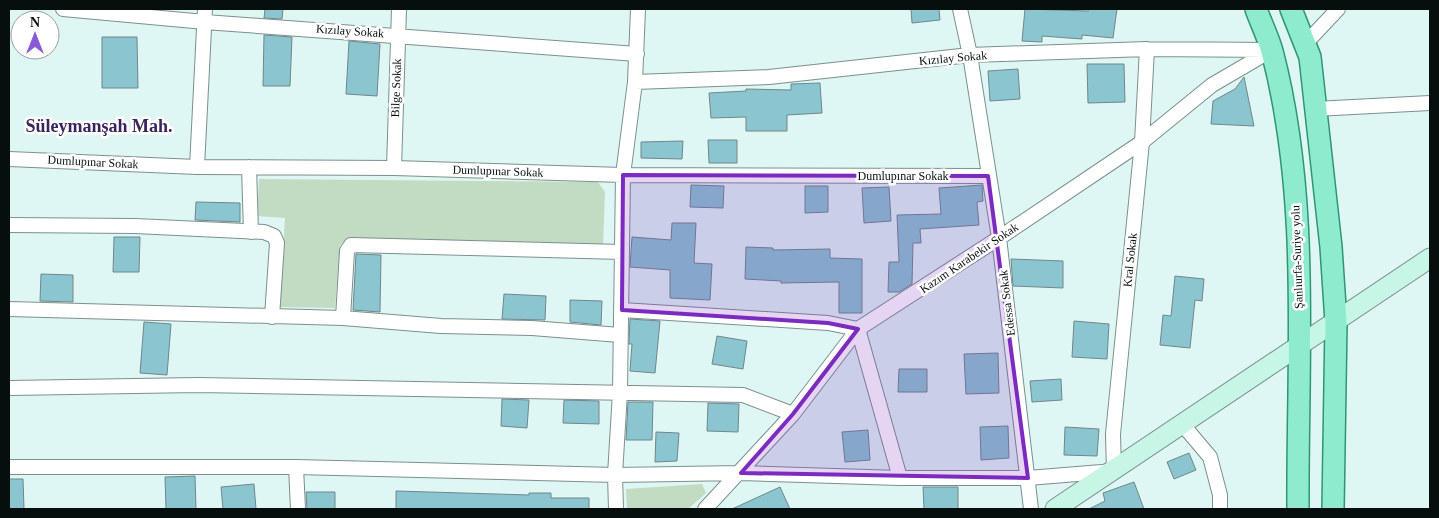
<svg xmlns="http://www.w3.org/2000/svg" width="1439" height="518" font-family="'Times New Roman',serif">
	<rect width="100%" height="100%" fill="#dff7f4"/>
	<path fill="#c2dbc3" d="M259 179 598 182 605 192 603 246 348 238 340 245 335 308 280 307 285 218 257 216Z
		M702 484 706 493 688 509H627L626 489Z"/>
	<path fill="#8ac5d0" stroke="#71868a" d="M265 9H283L282 19 264 18Z
		M911 9H939L940 20 912 23Z
		M1025 9 1088 11 1089 9H1117L1113 38 1082 35V39L1042 36V42L1022 41Z
		M264 35 292 37 290 86H263Z
		M102 37H137L138 88H102Z
		M349 41 380 44 377 96 346 94Z
		M1087 64H1124L1125 102 1088 103Z
		M1018 69 1020 99 990 101 988 71Z
		M1244 77 1254 126 1211 124 1213 101 1235 89Z
		M820 83 822 113 787 115V131H746V117L711 118 709 93 746 91V89L791 90V84Z
		M708 140H737V163H709Z
		M683 141 682 159 641 158V142Z
		M691 185 724 186 723 208 690 207Z
		M982 185 983 201 977 202 979 225 920 229 921 243H913L912 284 899 292H888L889 262H899L897 215 941 214 939 188Z
		M805 186H828V212L805 213Z
		M889 187 891 221 864 223 862 188Z
		M196 202 240 203V222L195 220Z
		M672 223H696L694 263 712 264 710 300 670 298V270L630 267 632 237 671 240Z
		M114 237H140L139 272H113Z
		M746 247 773 248V250L830 249V258L862 259V313H839V282L781 283V281L745 279Z
		M356 254 381 255 380 312 353 310Z
		M1011 259 1063 261V288L1013 286Z
		M41 274 73 275V302L40 301Z
		M1175 276 1204 279 1202 301 1195 300 1190 348 1160 345 1163 315 1171 316Z
		M504 294 546 296 545 320 502 319Z
		M570 300 602 301 601 325 570 322Z
		M630 319 660 321 655 373 630 371 632 344H629Z
		M1074 321 1109 324 1107 359 1072 357Z
		M144 322 171 324 167 375 140 373Z
		M717 336 747 341 743 369 712 364Z
		M998 353 999 393 966 394 964 354Z
		M899 369H927V392H898Z
		M1061 379 1062 400 1032 402 1030 381Z
		M502 399 529 400 527 428 501 426Z
		M564 400 599 401V424L563 423Z
		M628 402H653L652 440H626Z
		M708 403 739 404 738 432 707 431Z
		M1008 426 1009 458 981 460 980 427Z
		M1065 427 1099 429 1097 456 1064 455Z
		M868 430 870 460 845 462 842 432Z
		M656 432 679 433 677 461 655 462Z
		M1189 453 1196 470 1174 479 1167 462Z
		M195 476 196 509H166L165 477Z
		M9 479H23L24 509H9Z
		M1134 482 1144 509H1089L1105 501 1103 493Z
		M254 484 256 509H223L221 487Z
		M780 487 790 509H732Z
		M923 487H958V509H924Z
		M396 491 529 495V493H551V498H589V509H396Z
		M306 492H335V509H307Z"/>
	<g fill="none" stroke-linecap="round" stroke-linejoin="round">
		<defs>
			<path id="minor" d="M63 9 205 22 637 54
				M960 9 970 55 999 238 1031 509
				M1305 44 1338 9
				M635 82 769 77 970 55 1147 49 1271 50
				M1315 109 1430 103
				M9 159 197 167 394 168 623 175 988 176
				M197 167 205 9
				M249 167 251 232
				M394 168 399 9
				M9 225 135 226 264 232 274 236 277 243 272 317
				M9 309 343 318 441 326 532 328 620 335
				M622 310 828 323 858 329 900 478
				M343 318 347 251 351 245 622 252
				M9 388 198 385 743 395 793 414
				M1183 425 1210 457 1220 495V509
				M9 467H296L615 475 741 473 900 478H1028L1114 471 1113 434 1142 142 1147 49
				M296 467 298 509
				M616 509 615 475 620 392 623 175 635 82 638 9
				M705 509 793 414 858 329 999 238 1142 142 1212 85 1272 50"/>
			<path id="secondary" d="M1055 509 1430 258"/>
			<path id="primary" d="M1256 9C1261 23 1268 37 1272 51 1311 200 1297 358 1298 509
				M1291 9 1310 57 1331 247 1336 322 1333 509"/>
		</defs>
		<use href="#minor" stroke="#7b908e" stroke-width="16"/>
		<use href="#secondary" stroke="#7b908e" stroke-width="21"/>
		<use href="#primary" stroke="#2e9575" stroke-width="24"/>
		<use href="#minor" stroke="#fff" stroke-width="14"/>
		<use href="#secondary" stroke="#c7f5e6" stroke-width="19"/>
		<use href="#primary" stroke="#8eebcd" stroke-width="21"/>
	</g>
	<path fill="#7b2cbf" fill-opacity="0.2" stroke="#7b2cbf" stroke-width="4" stroke-linejoin="round" d="M623 175 988 176 1028 478 741 473 793 414 858 329 828 323 622 310Z"/>
	<g text-anchor="middle" stroke-width="5" stroke-linejoin="round" paint-order="stroke">
		<g font-size="12" fill="#070f0e" stroke="#fff">
			<text transform="translate(350 31) rotate(4)" y="4">Kızılay Sokak</text>
			<text transform="translate(953 58) rotate(-5)" y="4">Kızılay Sokak</text>
			<text transform="translate(396 88) rotate(-88)" y="4">Bilge Sokak</text>
			<text transform="translate(93 162) rotate(3)" y="4">Dumlupınar Sokak</text>
			<text transform="translate(498 171) rotate(2)" y="4">Dumlupınar Sokak</text>
			<text x="903" y="180">Dumlupınar Sokak</text>
			<text transform="translate(1297 257) rotate(-92)" y="4">Şanlıurfa-Suriye yolu</text>
			<text transform="translate(969 258) rotate(-34)" y="4">Kazım Karabekir Sokak</text>
			<text transform="translate(1130 260) rotate(-84)" y="4">Kral Sokak</text>
			<text transform="translate(1007 303) rotate(-97)" y="4">Edessa Sokak</text>
		</g>
		<g font-size="18" font-weight="bold" fill="#39245e" stroke="#fff">
			<text x="99" y="132">Süleymanşah Mah.</text>
		</g>
	</g>
	<rect width="1439" height="518" fill="none" stroke="#070f0e" stroke-width="20"/>
	<g transform="translate(35 35)"><circle r="24" fill="#ffffff" stroke="#9c9f9f"/>
	<path d="M0-4L9 19L0 12L-9 19Z" fill="#875cd6"/>
	<text y="-8" font-size="14" font-weight="bold" text-anchor="middle" fill="#070f0e">N</text>
	</g>
</svg>
